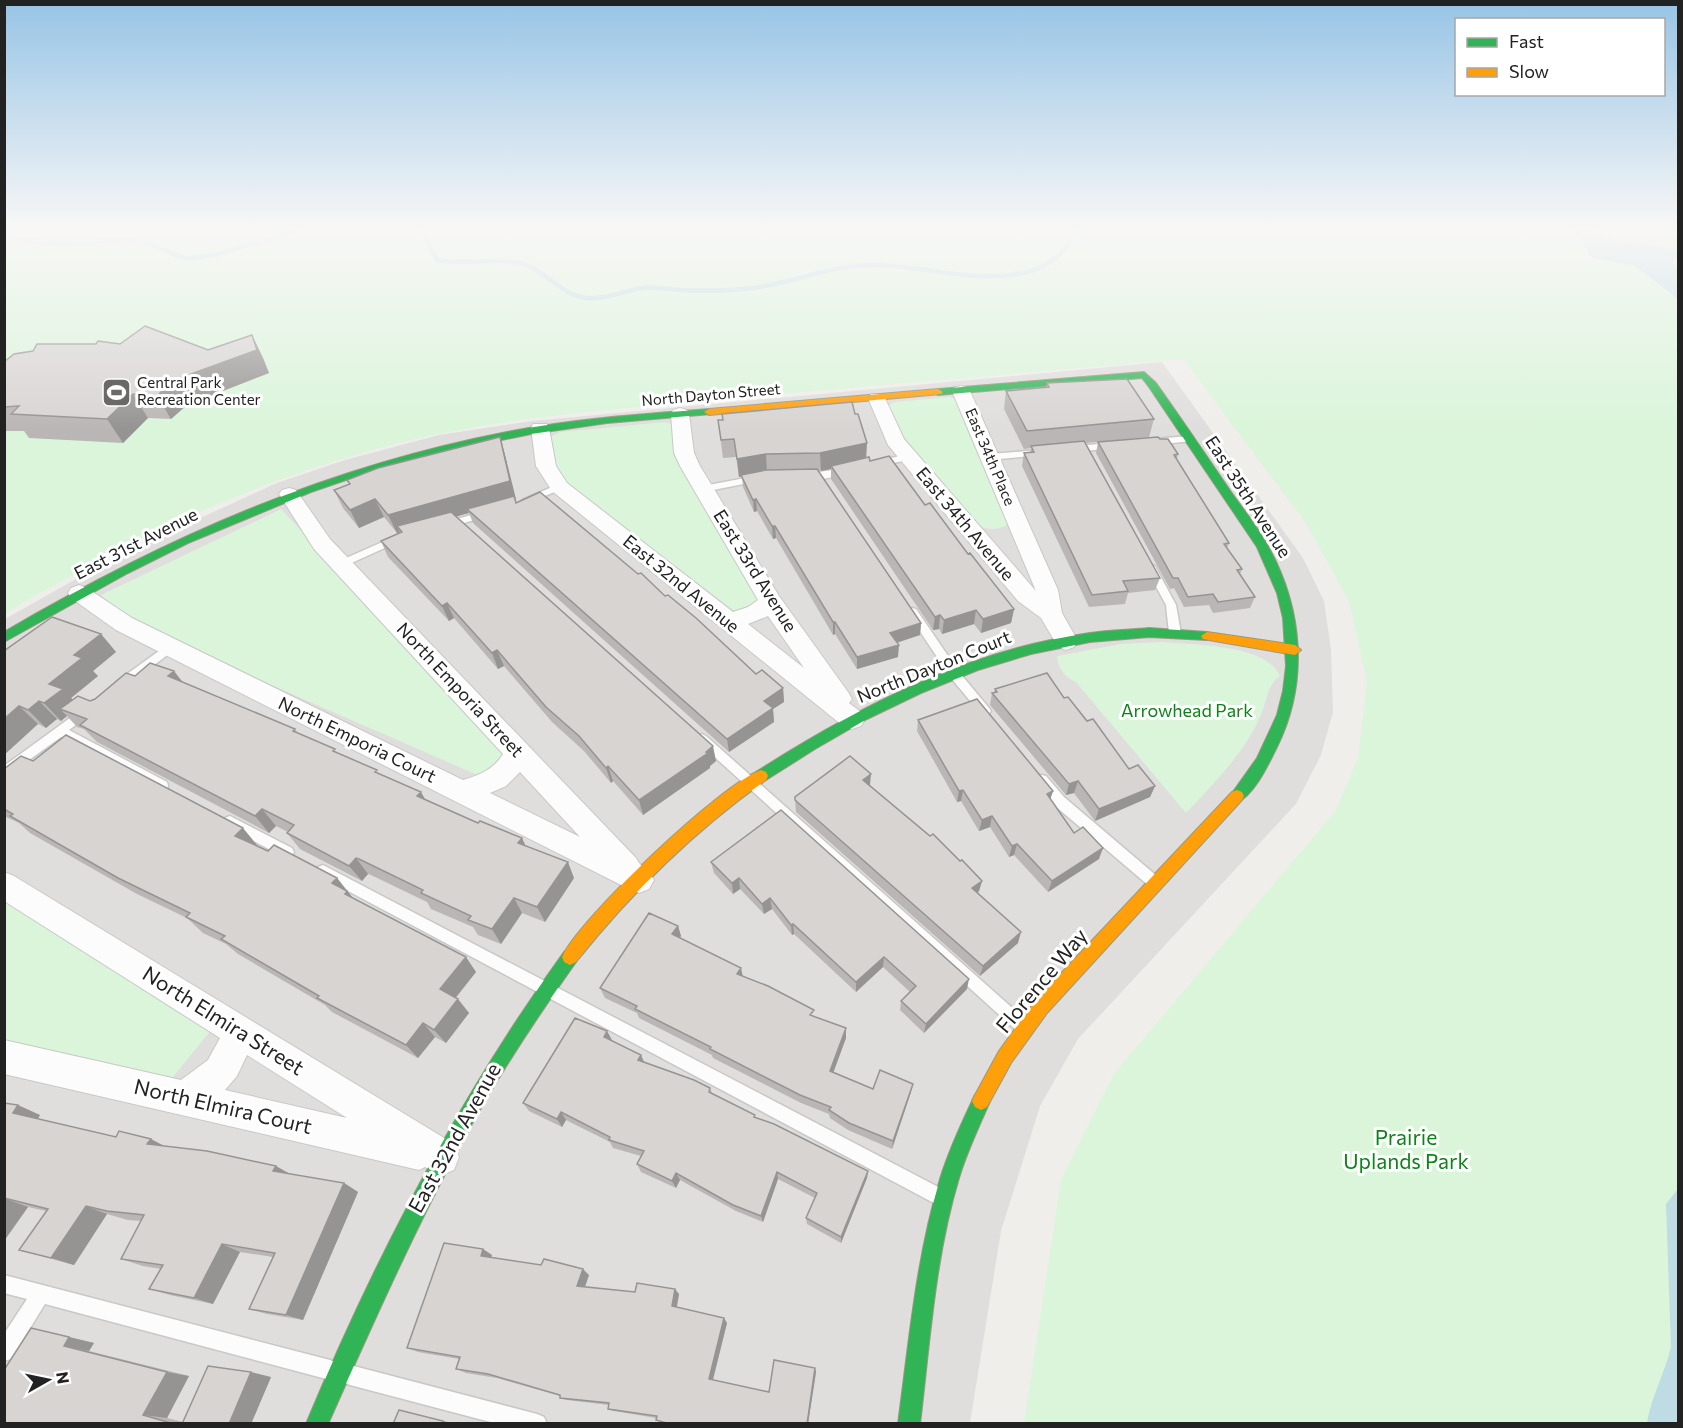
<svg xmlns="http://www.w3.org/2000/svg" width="1683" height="1428" font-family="Commissioner,sans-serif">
	<rect width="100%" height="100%" fill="#f0eeeb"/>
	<path fill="#dfdedc" d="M1162 362 1303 558 1324 601 1331 649 1333 712 1321 755 1296 804 1078 1039 1040 1106 1001 1231 970 1423 5 1424V619L115 557 277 483 345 460 439 435 532 421Z"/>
	<path fill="#daf5da" d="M8 230H1678V1423H1024L1061 1180 1113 1075 1336 810 1358 757 1367 682 1349 602 1306 523 1183 359C1038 372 894 384 749 397 646 407 540 413 439 434 317 459 199 507 90 566 61 582 32 596 5 614L4 234Z
		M949 397 958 400 1009 518 1006 526C995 530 989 530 979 526L902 439 887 406 895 402Z
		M666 422 675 425 762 597 745 612 733 610 568 484C558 470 547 455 552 436L561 432Z
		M281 509 507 752 502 766 482 777 134 625 101 595Z
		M1163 642C1194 645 1266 644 1280 676 1266 686 1267 702 1260 717 1243 755 1214 783 1186 813L1076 682C1064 677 1058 668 1057 656L1121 644Z
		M4 885 220 1019 160 1093 5 1051Z"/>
	<path fill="#bfdbe3" d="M1570 230H1594L1619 241 1678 250V256L1672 262 1678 268V299L1635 266 1594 258 1589 254 1584 242Z
		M1678 1189V1423H1647C1651 1397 1665 1373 1671 1347L1666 1204Z"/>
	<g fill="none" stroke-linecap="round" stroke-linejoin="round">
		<path stroke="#bfdbe3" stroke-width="4.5" d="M422 230 437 260C465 266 495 256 523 264 547 271 561 295 586 298 606 300 625 290 644 288 656 287 668 289 680 290 705 291 729 291 753 288 792 283 829 266 869 265 924 264 976 286 1031 271 1053 265 1067 249 1077 230
			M4 237 60 244 126 239 152 245 186 259 218 254 299 230"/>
		<defs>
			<path id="lane" d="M1189 436 1192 437V441L1154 445 1149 442 1154 439Z
				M1113 443 1116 444V448L1074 452 1069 449 1074 446Z
				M1039 450 1042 451V455L990 460 985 457 990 454Z
				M908 454 913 457 911 459 877 467 872 464 874 462Z
				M845 468 848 469V473C835 476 813 484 801 477L806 474Z
				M756 476 759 477V481L703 492 698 489 703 486Z
				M559 484 562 485V489L530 502 527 503 522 500Z
				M485 511 488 512V516L447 528 442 525 443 523Z
				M396 536 400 537V541L345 566 341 567 336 564 337 562Z
				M1151 565 1155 566 1176 605 1181 633 1179 636H1171L1169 633 1166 605 1146 568Z
				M912 608 916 609 959 672 989 708 991 711 989 714H981L951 678 907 612Z
				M170 643 176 647 174 650 124 688H116L114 685 116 682Z
				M85 707 89 709 91 712 89 715 69 730 167 782 168 786 167 790 162 791 157 790 61 737 4 778V766Z
				M702 734 706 736 1027 1021 1030 1026 1027 1031 1022 1034 1017 1031 698 742 696 739 698 736Z
				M1042 775 1046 776 1064 797 1158 877 1160 881 1158 885 1153 887 1148 885 1054 805 1036 780 1038 776Z
				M230 816 292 848 294 852 292 856 287 858 282 856 225 826 223 822 225 818Z
				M323 865 942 1189 945 1195 942 1201 936 1204 930 1201 318 875 316 871 318 867Z
				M4 1275 330 1360 337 1363 340 1370 337 1377 330 1380 45 1304 11 1359 4 1361V1334L27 1299 4 1293Z
				M350 1365 537 1414 544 1417 547 1424H498L350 1385 343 1382 340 1375 343 1368Z"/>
			<path id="street" d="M961 386 967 387 970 391 1058 590 1062 613 1078 641 1074 647 1066 650 1058 647 1041 618 1018 601 888 445 868 398 871 394H883L904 439 1036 591 952 391 955 387Z
				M680 408 687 410 689 414 694 453 700 466 779 596 848 692 852 699 849 703 861 712 865 719 861 726 852 729 843 726 552 491 536 466 531 428 533 424H547L549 428 556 466 567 483 733 612 748 607 758 600 680 466 674 453 671 414 673 410ZM768 616 804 668 748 624Z
				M289 488 296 490 330 539 636 858C641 868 649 870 654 880L649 889 639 893 629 889 116 630 71 598 68 593 71 588 79 585 87 588 132 618 463 780C480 775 494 769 503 754L314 549 279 494 282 490ZM520 772 580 837 490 793 506 786Z
				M4 872 14 876 454 1144 459 1157 454 1170 441 1175 425 1167 419 1170 4 1074V1040L181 1080 208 1060 220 1038 4 901ZM247 1055 347 1118 225 1090 237 1076Z"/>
			<path id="fast" d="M1144 372 1156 383C1181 418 1205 454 1229 489 1242 508 1257 526 1268 546 1303 609 1309 682 1277 747 1269 763 1254 796 1237 802L1232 800 1230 796 1257 758 1277 715 1283 691 1286 666 1283 618 1277 593 1257 547 1149 387 1142 378 938 395 933 392 938 389Z
				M709 409 712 410V414L607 423 531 434 439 453 375 470 311 492 188 543 128 573 4 642V632C165 538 323 468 507 432 573 419 641 414 709 409Z
				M1149 628 1207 632 1213 636 1207 640 1149 637 1090 642 1031 654 978 670 921 693 867 719 815 749 766 780H756L754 776 756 772C858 707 968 650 1090 633 1109 630 1129 630 1149 628Z
				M570 949 576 952 578 957 576 962C537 1017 500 1073 468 1131 416 1226 372 1325 328 1424H306C375 1258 459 1097 564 952Z
				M981 1092 987 1095 990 1101C979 1127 967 1151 959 1178 935 1257 930 1341 920 1424H898C909 1342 916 1259 940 1179 949 1150 962 1122 975 1095Z"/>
			<path id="slow" d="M938 389 943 392 941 394 709 415 704 412 709 409Z
				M1207 632 1295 645 1301 650 1295 655 1203 639 1201 636Z
				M761 770 766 772 768 776 766 780C693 832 631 893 576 962L570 965 564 962 562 957C579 919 721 784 761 770Z
				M1237 790 1242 792 1244 796 1242 800 1047 1013 1011 1063 987 1107 981 1110 975 1107 972 1101 975 1095 999 1051 1035 1001 1232 792Z"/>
		</defs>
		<use href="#lane" stroke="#c9c8c7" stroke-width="3"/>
		<use href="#street" stroke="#c9c8c7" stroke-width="2"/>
		<use href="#fast" stroke="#999a82" stroke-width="2"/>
		<use href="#slow" stroke="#999a82" stroke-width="2"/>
		<use href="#lane" fill="#fdfcfc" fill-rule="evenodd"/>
		<use href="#street" fill="#fdfcfc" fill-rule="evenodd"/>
		<use href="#fast" fill="#30b455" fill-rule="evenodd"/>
		<use href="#slow" fill="#ff9f0a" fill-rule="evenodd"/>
	</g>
	<path fill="#b9b6b5" d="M252 335 263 358 269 373 187 405 171 419 148 418 123 443 29 438 24 431H4V362L120 344 208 350Z
		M1047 383 1154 419 1149 437 1086 443 1160 578 1155 590 1128 593 1125 604 1089 607 1022 466 1024 453H1030L1031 448 1024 449 1004 409 1006 391 1046 388Z
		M718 420 866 458 870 461 925 505 1014 609 1011 623 981 633 974 624 942 634 939 629 933 630 831 479V469L818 471 921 623 920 635 897 643 898 657 857 669 835 634 833 635 776 538 773 539 757 511 754 512 743 487 742 476 739 477 736 457 723 458Z
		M500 437 505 455 516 503 665 596 756 674 783 688 784 702 773 709 774 722 729 752 473 523 469 513 456 516 716 761 710 766V768L643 815 613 781 611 783 584 751 552 722 504 666 498 669 454 618 449 621 388 557 381 541 400 532 397 533 384 517 359 528 343 508 334 490 349 484 347 480Z
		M1098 442 1178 454 1177 459 1229 543 1227 548 1242 569 1240 574 1255 597 1250 608 1213 613 1209 605 1184 607 1174 588 1170 589 1096 453Z
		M101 634 116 652 93 671 98 676 71 698 73 700 90 701 95 699 135 676 183 682 295 729 298 733 380 774 425 799 478 823 522 838 525 845 574 878 545 922 522 913 501 944 478 935 473 927 431 909 427 902 371 875 368 874 362 881 300 849 287 833 288 832 276 826 269 833 97 742 84 729 77 727 67 716 61 721 57 719 46 728 38 724 4 755V651Z
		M995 689 1064 698 1087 721 1129 769 1155 786 1150 797 1095 821 1074 793 1066 795 990 705 992 693H994Z
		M918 720 1053 791 1050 799 1074 833 1099 859 1048 892 1014 855 1009 857 990 827 979 831 961 801 957 802 917 731Z
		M33 761 257 845 256 846 337 878 352 897 476 972 456 998 469 1013 446 1043 435 1037 418 1058 332 1012 325 1005 238 954 226 944 203 933 187 918 137 894 30 833 19 823 4 816V769Z
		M870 785 960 861 982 881 979 891 978 893 1018 943 980 976 796 812 795 800Z
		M711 862 967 989 924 1033 900 1010 901 1001 910 992 883 967 856 992 794 934 792 935 772 909 764 914 740 889 733 894 714 873Z
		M678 926 681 936 679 938 743 976 814 1017 846 1028V1038L833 1072 873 1089 911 1092 892 1149 848 1130 830 1118 829 1114 801 1103 713 1058 712 1055 639 1018 637 1013 605 998 600 988Z
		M612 1040 645 1063 710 1088 712 1093 756 1118 868 1171 867 1178 841 1243 807 1224 806 1218 815 1198 778 1179 763 1222 736 1211 680 1180 676 1188 641 1172 637 1164 641 1156 613 1148 610 1142 566 1120 562 1127 529 1111 523 1103Z
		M4 1103 40 1115 38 1119 116 1137 164 1146 290 1174 344 1183 358 1192 303 1320 267 1314 249 1309 273 1257 240 1252 213 1304 170 1295 149 1289 161 1269 143 1266 121 1259 141 1221 128 1220 107 1214 74 1265 19 1250 46 1211 28 1207 4 1241Z
		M492 1255 491 1257 589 1275 585 1287 635 1292 679 1294 677 1307 727 1323 713 1380 769 1392 816 1372 808 1424H666L656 1420V1418L614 1411 608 1409 609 1405 567 1400 560 1398V1396L497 1378 466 1373 456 1369 459 1359 418 1352 407 1348Z
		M31 1328 94 1343 89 1351 189 1376 167 1418 183 1422 271 1377 251 1424H4Z"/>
	<path fill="#969493" d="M252 335 263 358 269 373 187 405 171 419 157 396 172 381Z
		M133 394 148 418 123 443 107 419Z
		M500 437 505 455 516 499H515L519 509H467L469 513 402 532 397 526 400 532 397 533 388 515Z
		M867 443 866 461 831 466V469L821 471 820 453Z
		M766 454 767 472 739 477 737 459Z
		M375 499 384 517 359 528 350 510Z
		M756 499 757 511 754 512 753 500Z
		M772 526H775L776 538 773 539Z
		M447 603 454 618 449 621 442 606Z
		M1014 609 1011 623 981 633 983 619Z
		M976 610 974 624 942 634 944 620Z
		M940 615 939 629 933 630 935 617Z
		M833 622H835V634L833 635Z
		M921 623 920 635 889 645 890 633Z
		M101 634 116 652 93 671 98 676 71 698 80 707 60 709 67 716 61 721 44 703 49 684 74 655Z
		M899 645 898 657 857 669V657Z
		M497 650 504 666 498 669 492 653Z
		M174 671 188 689 168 676Z
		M783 688 784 702 773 709 774 722 729 752 727 739 764 701Z
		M39 701 57 719 46 728 28 710Z
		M19 706 38 724 4 755V719Z
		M713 746 716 761 710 766V768L643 815 639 800Z
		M608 766 613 781 611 783 606 768Z
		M871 774 870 785 862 791 863 780Z
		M1078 781 1074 793 1066 795 1069 784Z
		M1155 786 1150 797 1095 821 1099 809Z
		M963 790 961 801 957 802 959 791Z
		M1053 791 1049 803 1047 794Z
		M421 792 430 808 417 796Z
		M262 809 276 826 269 833 255 816Z
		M992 816 990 827 979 831 982 820Z
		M243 828 257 845 250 853 235 836Z
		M522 838 529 854 518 843Z
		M1017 844 1014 855 1009 857 1012 846Z
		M1103 848 1099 859 1048 892 1052 881Z
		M356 858 368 874 362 881 349 866Z
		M568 862 574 878 545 922 537 907Z
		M337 878 360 907 332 883Z
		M739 878 740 889 733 894 732 883Z
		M982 881 979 891 970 898 972 888Z
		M514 898 522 913 501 944 492 929Z
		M770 898 772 909 764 914 762 904Z
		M793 924 794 934 792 935 791 925Z
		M678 926 681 936 675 945 672 934Z
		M1021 932 1018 943 980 976 983 966Z
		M466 957 476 972 451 1003 440 989Z
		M884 957 883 967 856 992V982Z
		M741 968 743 977 737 974Z
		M969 979 967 989 924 1033 926 1024Z
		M458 999 469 1013 446 1043 434 1030Z
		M423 1023 435 1037 418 1058 406 1045Z
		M846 1028V1038L831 1079 830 1071Z
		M607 1031 612 1040 604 1037Z
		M641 1055 645 1064 638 1060Z
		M913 1084 911 1092 892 1149 893 1141Z
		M18 1105 40 1115 35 1123 13 1113Z
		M561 1112 566 1120 562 1127 557 1119Z
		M151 1139 170 1149 147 1144Z
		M276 1166 292 1175 273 1171Z
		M868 1171 867 1178 841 1243V1237Z
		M777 1172 778 1179 763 1222 761 1216Z
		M676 1173 680 1180 676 1188 672 1181Z
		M344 1183 358 1192 303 1320 286 1315Z
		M4 1198 28 1207 4 1241Z
		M86 1206 107 1214 74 1265 51 1258Z
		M222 1244 240 1252 213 1304 194 1298Z
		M483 1249 492 1255 490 1262 481 1256Z
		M583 1269 589 1275 583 1292 577 1286Z
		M675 1289 679 1294 676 1310 672 1306Z
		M724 1318 727 1323 712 1383 709 1379Z
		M69 1337 94 1343 89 1351 64 1346Z
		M815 1368 816 1372 808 1424H807Z
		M167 1372 189 1376 167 1418 143 1415Z
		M251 1372 271 1377 251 1424H229Z
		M443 1421 453 1423 452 1424H442Z"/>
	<path fill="#d7d4d2" stroke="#969493" stroke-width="1.5" d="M145 326 208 350 252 335 257 350 172 381 157 396 133 394 107 419 11 414 19 406 4 407V362L14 354 33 351 37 344H96L98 341 120 344Z
		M1127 379 1154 419 1027 431 1006 391 1049 387 1047 383Z
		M852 402 855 414H858L867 443 820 453 766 454 737 459 734 439 721 440 718 420H723L722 414Z
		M500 437 510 481 388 515 375 499 350 510 334 490 350 484 347 480 378 468Z
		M1158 437 1160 439H1168L1178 454 1174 455 1229 543 1224 544 1242 569 1237 570 1255 597 1218 602 1213 594 1188 597 1178 578H1173L1098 442Z
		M1084 441 1160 578 1123 581 1128 591 1092 595 1024 453 1034 452 1031 446Z
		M889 456 925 505 930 503 968 554 970 553 1014 609 983 619 976 610 944 620 940 615 935 617 831 466 869 457 870 461Z
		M817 469 921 623 890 633 899 645 857 657 835 622H833L775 526H772L756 499 753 500 741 475 766 470Z
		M540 492 638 574 641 573 665 596 668 595 696 618 756 674 762 670 783 688 764 701 773 708 727 739 467 509 514 496 516 503Z
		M451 512 713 746 706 752 708 753 639 800 608 766 606 768 579 736 546 707 497 650 492 653 447 603 442 606 381 541 402 532 397 526Z
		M52 617 101 634 74 655 82 658 49 684 63 689 44 703 39 701 28 710 19 706 4 719V651Z
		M150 663 174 671 168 676 295 729 293 731 335 749 333 751 377 770 375 772 421 792 417 796 478 823 480 821 522 838 518 843 568 862 537 907 514 898 492 929 468 920 471 916 421 893 423 890 359 859 356 858 349 866 287 833 294 825 262 809 255 816 80 725 87 719 60 709 78 696 90 701 95 699 126 673 135 676Z
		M1047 673 1064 698 1068 697 1087 721 1093 719 1129 769 1138 765 1155 786 1099 809 1078 781 1069 784 992 693 997 692 995 689Z
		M977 699 1053 791 1047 794 1074 833 1083 827 1103 848 1052 881 1017 844 1012 846 992 816 982 820 963 790 959 791 918 720Z
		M66 735 243 828 235 836 268 851 274 845 337 878 332 883 347 891 345 894 466 957 440 989 458 999 434 1030 423 1023 406 1045 317 998 319 996 221 939 225 936 186 917 190 913 118 878 10 816 13 814 4 809V769L21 756 33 761Z
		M850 756 871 774 863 780 930 836 933 834 960 861 962 860 982 881 972 888 1021 932 983 966 795 800V797Z
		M781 810 969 979 926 1024 901 1001 916 986 884 957 856 982 793 924 791 925 770 898 762 904 739 878 732 883 711 862Z
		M649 913 678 926 672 934 741 968 737 974 768 986 814 1010 810 1015 846 1028 830 1071 873 1089 880 1070 913 1084 893 1141 849 1123 829 1110 831 1107 800 1095 710 1049 711 1047 635 1009 637 1006 600 988Z
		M575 1018 607 1031 604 1037 641 1055 638 1060 694 1080 710 1088 709 1092 755 1115 754 1117 774 1124 868 1171 841 1237 806 1218 817 1193 777 1172 761 1216 733 1205 676 1173 672 1181 637 1164 644 1151 609 1140 610 1137 561 1112 557 1119 523 1103Z
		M4 1103 18 1105 13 1113 116 1137 119 1131 151 1139 147 1144 207 1151 276 1166 273 1171 344 1183 286 1315 249 1309 275 1253 222 1244 194 1298 149 1289 163 1265 121 1259 144 1215 107 1211 86 1206 51 1258 19 1250 48 1209 4 1198Z
		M444 1243 483 1249 481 1256 541 1265 544 1259 583 1269 577 1286 635 1292 637 1283 675 1289 672 1306 724 1318 709 1379 769 1392 774 1360 815 1368 807 1424H670L656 1420 657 1416 608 1409 609 1403 560 1398V1395L488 1374 456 1369 460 1357 407 1348Z
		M31 1328 69 1337 64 1346 167 1372 143 1415 174 1424H4V1370Z
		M208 1366 251 1372 229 1424H182Z
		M399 1410 443 1421 442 1424H393Z"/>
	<linearGradient id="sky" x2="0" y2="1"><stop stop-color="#97c4e6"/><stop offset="0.53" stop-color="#f8f7f6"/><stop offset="1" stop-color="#f8f7f6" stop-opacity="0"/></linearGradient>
	<rect width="1683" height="430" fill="url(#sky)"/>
	<defs>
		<symbol id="stadium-square" viewBox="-11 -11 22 22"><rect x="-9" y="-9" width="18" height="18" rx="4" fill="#6a6968" stroke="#fff"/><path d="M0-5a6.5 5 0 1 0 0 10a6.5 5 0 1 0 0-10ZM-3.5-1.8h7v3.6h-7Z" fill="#fff"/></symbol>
	</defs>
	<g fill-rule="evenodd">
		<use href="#stadium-square" x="100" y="376" width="33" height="33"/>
	</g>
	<g text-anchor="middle" stroke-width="6" stroke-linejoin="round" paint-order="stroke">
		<g font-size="15" fill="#222" stroke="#fff" text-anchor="start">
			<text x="137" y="388">Central Park<tspan x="137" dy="17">Recreation Center</tspan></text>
		</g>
		<g font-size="15" fill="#222" stroke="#fff">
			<text transform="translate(711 395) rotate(-5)" y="5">North Dayton Street</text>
			<text transform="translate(990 457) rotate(67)" y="5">East 34th Place</text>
		</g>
		<g font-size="18" fill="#222" stroke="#fff">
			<text transform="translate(1248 497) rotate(57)" y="6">East 35th Avenue</text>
			<text transform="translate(965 524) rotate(50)" y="6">East 34th Avenue</text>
			<text transform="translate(136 544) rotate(-27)" y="6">East 31st Avenue</text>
			<text transform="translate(755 571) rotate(58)" y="6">East 33rd Avenue</text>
			<text transform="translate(681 584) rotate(39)" y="6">East 32nd Avenue</text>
			<text transform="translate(934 667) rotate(-22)" y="6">North Dayton Court</text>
			<text transform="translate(460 690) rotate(47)" y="6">North Emporia Street</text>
			<text transform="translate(357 740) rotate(26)" y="6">North Emporia Court</text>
		</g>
		<g font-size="18" fill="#0c8416" stroke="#fff">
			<text x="1187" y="717">Arrowhead Park</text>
		</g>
		<g font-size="21" fill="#222" stroke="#fff">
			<text transform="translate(1042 981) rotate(-50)" y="7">Florence Way</text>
			<text transform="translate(223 1021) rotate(32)" y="7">North Elmira Street</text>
			<text transform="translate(223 1107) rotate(13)" y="7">North Elmira Court</text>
			<text transform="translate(455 1138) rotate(-61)" y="7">East 32nd Avenue</text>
		</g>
		<g font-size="21" fill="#0c8416" stroke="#fff">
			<text x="1406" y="1145">Prairie<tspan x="1406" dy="24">Uplands Park</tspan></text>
		</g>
	</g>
	<rect width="1683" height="1428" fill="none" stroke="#222222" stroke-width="12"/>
	<rect x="1455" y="18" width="210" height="78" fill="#ffffff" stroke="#a7a7a7" stroke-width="1.5"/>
	<rect x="1467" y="38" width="30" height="9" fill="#30b455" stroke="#a7a7a7" stroke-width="1.5"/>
	<text x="1509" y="48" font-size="18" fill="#222222">Fast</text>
	<rect x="1467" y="68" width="30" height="9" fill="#ff9f0a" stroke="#a7a7a7" stroke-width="1.5"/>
	<text x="1509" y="78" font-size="18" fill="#222222">Slow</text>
	<g transform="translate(48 1380) rotate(81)" stroke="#ffffff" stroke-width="4.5" paint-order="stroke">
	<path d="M0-4.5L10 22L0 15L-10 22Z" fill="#222222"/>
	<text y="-9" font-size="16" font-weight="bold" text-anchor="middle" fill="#222222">N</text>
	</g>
</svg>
